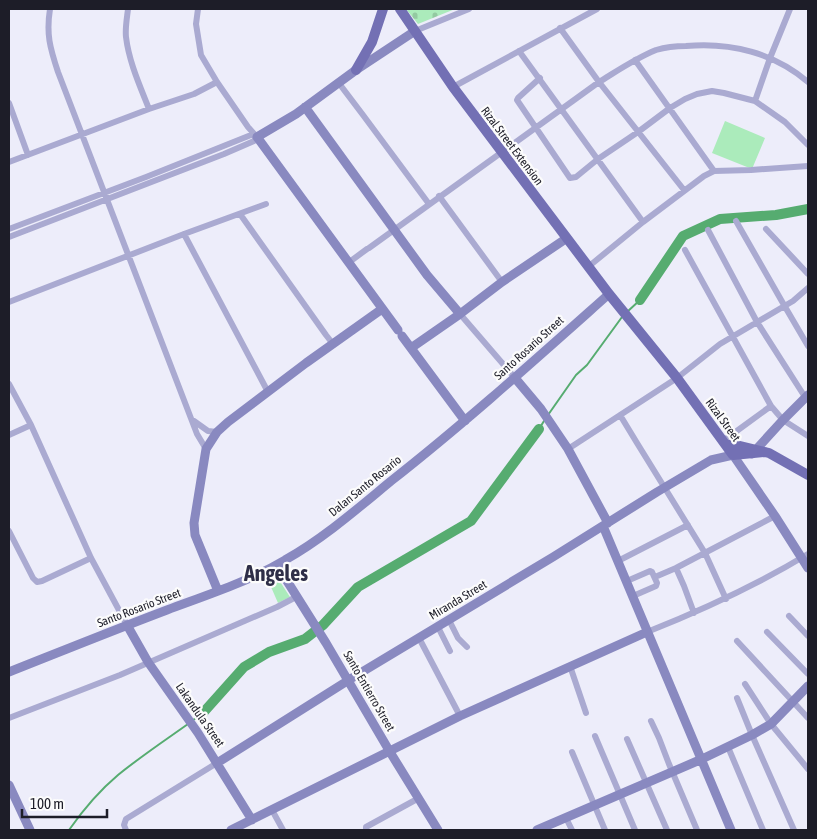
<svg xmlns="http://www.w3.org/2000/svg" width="817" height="839" font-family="'Asap Condensed',sans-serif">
	<defs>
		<pattern id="cemetery-stones" width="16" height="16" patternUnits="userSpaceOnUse" patternTransform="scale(1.25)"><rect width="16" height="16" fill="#abebbb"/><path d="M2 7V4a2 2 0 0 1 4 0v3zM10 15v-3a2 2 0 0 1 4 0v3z" fill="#93c9a1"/></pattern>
	</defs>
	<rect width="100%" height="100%" fill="#ededfa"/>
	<path fill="url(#cemetery-stones)" d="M406 9H455L418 24Z"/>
	<path fill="#abebbb" d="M725 121 765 138 752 169 712 153Z
		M277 577 290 597 278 603 268 580Z"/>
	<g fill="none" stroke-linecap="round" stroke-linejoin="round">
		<path stroke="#56ac70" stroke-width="2" d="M627 312 640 300
			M548 415 576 375 587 365 622 317
			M539 429 544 421
			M193 720 202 714
			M69 830C83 810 99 791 118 775 140 757 164 741 188 724"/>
		<path stroke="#56ac70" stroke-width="10" d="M640 300 683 236 720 219 776 215 808 209
			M202 714 244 667 269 652 305 639 323 625 358 587 471 521 539 429"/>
		<path stroke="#aaaad1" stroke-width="6" d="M50 9C46 34 50 48 58 72L197 434 206 449
			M128 9C127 18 125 28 126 37 129 62 140 86 149 109
			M198 9 196 24 201 55 217 82 248 127 256 136
			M560 28 599 82 684 190
			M415 31 469 9
			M519 51 643 222
			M635 60 714 171
			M540 78 518 98 517 100 570 178 576 177 598 159 638 132 670 108 685 99 697 94 712 91 724 93 755 101 785 122 808 145
			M338 82 363 115 429 204
			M453 87 597 9
			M755 101 770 58 790 9
			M9 103 28 155
			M9 162 149 109 194 94 217 82
			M439 196 502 282
			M240 214 326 335 333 344
			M736 221 784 305 808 346
			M9 229 146 177 251 135 257 137
			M766 229 808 274
			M708 230 757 322 805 397 807 399
			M184 234 268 392
			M9 237 224 154 254 141 257 137
			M369 248 599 82C617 71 636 58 656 50 666 47 676 46 686 46 731 42 774 53 808 82
			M685 250 771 406 783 420 808 436
			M348 263 367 249
			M588 267 643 222 704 176 714 171 751 170 808 166
			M9 302 184 234 266 204
			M460 314 515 378
			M9 384 31 425 91 558 127 625
			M620 415 637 443 705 553 726 599
			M194 421 208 431 217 432
			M9 435 31 425
			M723 441 771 406
			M568 449 677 378 720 344 793 301 808 288
			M9 531 33 578 37 582 42 581 91 558
			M618 561 688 525
			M676 568 684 586 694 613
			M655 577 676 568 775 516
			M627 581 650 571 652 572 657 583 656 586 633 596
			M789 616 808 636
			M449 620 458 638 467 647
			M438 627 450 651
			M647 632C702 610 757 585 808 554
			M767 632 808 674
			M419 638 460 716
			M737 641 808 718
			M570 666 586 713
			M745 684 771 724 808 769
			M737 698 752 735 794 830
			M9 718 120 675 277 607 296 597
			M651 721 659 738 669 764 697 830
			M595 736 635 830
			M627 739 667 830
			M728 747 763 830
			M572 752 605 830
			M272 810 283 830
			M566 818 572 830
			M126 830 124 825 126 819 217 763
			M366 830V827L419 798"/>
		<path stroke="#8989c0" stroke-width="9" d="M305 107 427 275 460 314
			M398 330 257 137 296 114 356 70 415 31
			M402 336 465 421
			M411 348 460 314 502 282 567 238
			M515 378 541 409 568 449 608 523
			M752 454 783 420 808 395
			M603 526 731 830
			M277 565 326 643 390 752 438 830
			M218 591 195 535 194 523 206 449 217 432 228 422 306 363 382 309
			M127 625 148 662 198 733 252 820
			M9 672C62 651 114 630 167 610 207 595 248 582 285 560 324 538 357 509 391 481 466 422 537 358 609 294
			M217 763 352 678 553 557 657 492 711 460 733 455 775 516 808 568
			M9 785 30 830
			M231 830 460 716 647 632
			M537 830 702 759 752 735 771 724 808 686"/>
		<path stroke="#7370b4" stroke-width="10" d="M400 9 453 87 609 294 677 378 733 455 765 452
			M356 70 372 42 383 9
			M727 445H736L769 453 808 475"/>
	</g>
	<g text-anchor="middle" stroke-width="4.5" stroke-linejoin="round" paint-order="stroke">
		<g font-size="12" fill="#1d1d28" stroke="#fcfcfc">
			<text transform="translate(512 146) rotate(53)" y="4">Rizal Street Extension</text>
			<text transform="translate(529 348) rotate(-42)" y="4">Santo Rosario Street</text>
			<text transform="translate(723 420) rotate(54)" y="4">Rizal Street</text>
			<text transform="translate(365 486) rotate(-39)" y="4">Dalan Santo Rosario</text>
			<text transform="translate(458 600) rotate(-31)" y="4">Miranda Street</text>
			<text transform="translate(139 608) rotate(-21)" y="4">Santo Rosario Street</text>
			<text transform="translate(369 691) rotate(60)" y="4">Santo Entierro Street</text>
			<text transform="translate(200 715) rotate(55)" y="4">Lakandula Street</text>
		</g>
		<g font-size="22" font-weight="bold" fill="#2e2e47" stroke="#fcfcfc">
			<text x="276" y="581">Angeles</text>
		</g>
	</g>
	<rect width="817" height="839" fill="none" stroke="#1d1d28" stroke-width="20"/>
	<path d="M22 809v8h85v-8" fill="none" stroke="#1d1d28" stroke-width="2.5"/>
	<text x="30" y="809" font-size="15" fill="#1d1d28" stroke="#fcfcfc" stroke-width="4" paint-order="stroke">100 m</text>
</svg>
